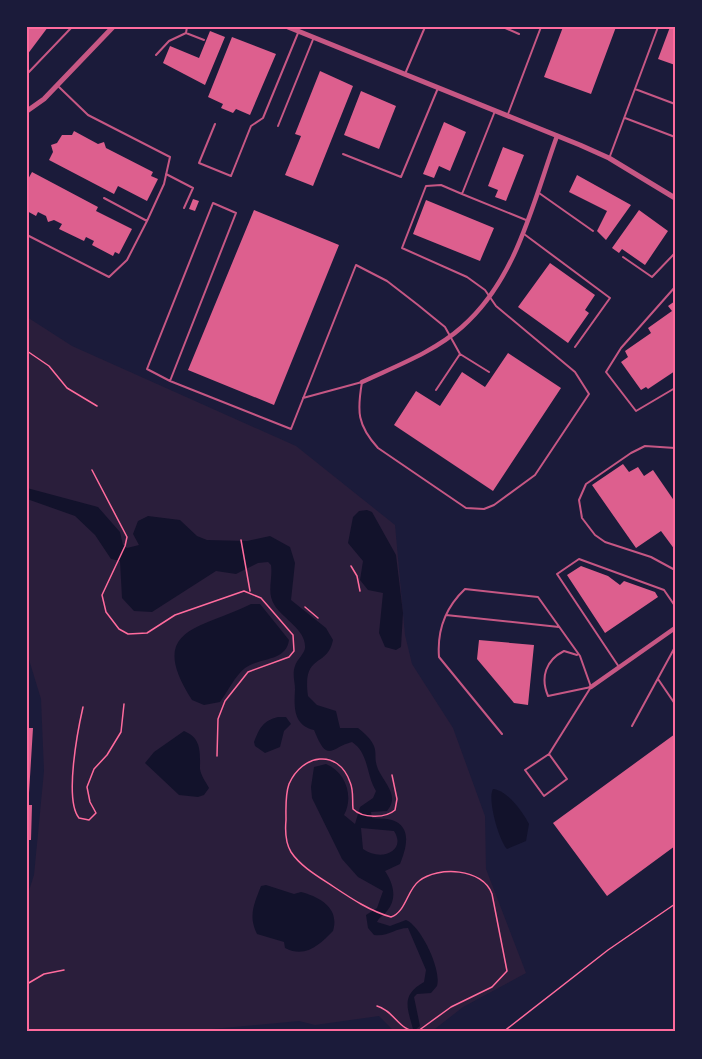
<svg xmlns="http://www.w3.org/2000/svg" width="702" height="1059" font-family="Jost,sans-serif">
	<rect width="100%" height="100%" fill="#1b1b3a"/>
	<path fill="#2a1e3b" d="M27 317 72 346 296 446 395 525 405 635 412 664 453 728 485 816 486 869 526 973 463 1007 431 1032H395L379 1016 315 1025 299 1021 179 1032H27V897L34 875 44 771 41 699 27 653Z"/>
	<path fill="#12122b" fill-rule="evenodd" d="M27 488 98 507 120 532 123 545 127 548 139 545 133 534 138 521 148 516 180 520 197 536 207 540 247 541 270 536 290 547 295 563 291 600 326 628 333 640C327 669 302 652 308 696L317 705 336 711 340 728H358C386 750 369 754 380 773 387 786 399 797 387 811L371 812 372 818C378 819 386 818 392 820 413 827 406 849 400 864L385 871C393 883 398 898 387 911 383 916 380 916 377 922L390 926 406 920C421 926 442 970 437 986L431 993 417 994 414 997 420 1026 415 1030 413 1029C407 1007 401 995 424 982L426 970 408 928C395 928 388 937 374 935L368 928 366 915 377 908 383 891 358 877 342 859 312 798 311 787 314 767 326 764C346 772 354 797 344 815L355 824 360 807 373 798 376 791C366 775 369 753 352 742 331 747 328 765 314 730 293 725 294 707 295 689 295 682 292 674 295 666 297 659 306 653 305 646 305 630 284 619 275 606 266 593 273 580 271 565L268 562 258 563 236 574 216 571 152 612 134 611 122 598 120 561 111 559 95 535 75 516 27 499ZM361 828 394 831C407 851 381 862 363 849Z
		M367 510 372 512 396 555 403 613 401 647 396 650 385 647 379 633 383 593 368 590 360 580 363 561 348 543 353 517 359 511Z
		M251 604H260L289 640C286 662 260 657 245 668 235 676 228 691 220 702L204 705 192 700C145 627 202 629 251 604Z
		M278 717H286L291 724 284 731 280 747 265 753 255 746 254 742C260 727 263 721 278 717Z
		M184 731C202 738 200 753 200 769 201 776 206 782 209 788L204 795 198 797 179 795 145 763 154 752Z
		M493 789C507 790 523 812 529 824L526 841 507 849C499 841 487 799 493 789Z
		M266 885 294 894 301 892C320 897 340 908 333 931 320 944 306 959 285 948L284 942 257 934C248 916 254 904 261 886Z"/>
	<path fill="#dd5f8e" d="M27 27H48L27 55Z
		M563 27H616L591 94 544 77Z
		M670 27H675V65L658 59Z
		M210 31 225 37 205 85 163 63 170 46 199 58Z
		M232 37 276 54 250 115 236 109 233 113 221 108 223 104 208 97Z
		M320 71 353 86 313 186 285 175 301 136 295 134Z
		M361 91 396 106 379 149 344 135Z
		M444 122 466 132 450 171 439 166 434 178 423 174Z
		M74 131 98 144 104 142 106 148 153 172 151 176 158 179 147 201 118 186 114 194 49 160 53 152 51 145 57 143 62 135H72Z
		M503 147 524 155 506 201 495 197 498 190 488 186Z
		M32 172 98 207 96 211 132 229 119 254 115 252 113 256 92 245 94 241 86 237 84 241 59 229 62 224 54 220 48 222 46 216 38 212 36 216 27 211V181Z
		M577 175 631 205 606 240 597 231 607 211 569 192Z
		M193 199 199 201 195 211 189 209Z
		M426 200 494 228 480 261 413 234Z
		M254 210 339 245 274 405 188 370Z
		M639 210 668 231 645 265 622 249 619 253 612 248Z
		M550 263 595 295 585 310 589 313 568 343 518 307Z
		M675 301V371L648 389 646 387 641 390 621 362 628 357 625 351 651 333 648 328 672 311 668 306Z
		M508 353 561 388 493 491 394 425 416 391 440 406 462 372 485 387Z
		M623 464 629 472 638 467 644 476 653 470 675 502V550L661 531 636 548 592 485Z
		M581 566 608 576 620 585 624 581 655 592 658 597 605 633 567 575Z
		M479 640 534 645 528 705 514 703 477 659Z
		M27 728H33L29 793H27Z
		M675 734V846L607 896 553 823Z
		M27 805H32L31 840H27Z"/>
	<g fill="none" stroke-linecap="round" stroke-linejoin="round">
		<path stroke="#ff6b9d" stroke-width="1.5" d="M27 351 49 366 67 388 97 406
			M92 470 127 537 125 546 102 595 106 612 119 629 128 634 147 633 175 615 244 591 261 598 293 635 294 651 289 657 248 672 225 701 218 719 217 756
			M241 540 250 591
			M351 566 357 576 360 591
			M305 607 318 618
			M83 707C78 729 64 800 79 818L89 820 96 813 90 802 87 787 94 769 107 755 121 732 124 704
			M27 984 44 974 64 970
			M377 1006C395 1011 399 1032 418 1031L451 1007 492 987 507 971 492 894C483 868 438 866 419 881 407 890 406 912 391 917 370 911 352 899 334 887 319 877 301 867 291 852 285 842 285 831 286 820 286 809 285 795 289 784 302 754 338 748 350 782 354 791 352 800 353 809 362 818 385 819 395 810L397 799 392 775
			M503 1032 608 950 675 904"/>
		<path stroke="#c65784" stroke-width="2" d="M503 27 519 34
			M186 33 204 40
			M156 55 169 41 186 33 187 27
			M27 74 72 27
			M405 74 425 27
			M59 87 88 115 170 157 164 184 147 221 104 198
			M635 89 675 104
			M495 111 462 194 526 220
			M508 114 541 27
			M625 118 675 137
			M215 124 199 163 231 176 251 126 263 118 298 33
			M278 126 314 37
			M343 154 401 177 438 88
			M610 156 658 27
			M166 174 193 188 184 208
			M539 193 593 231
			M524 234 610 298 575 347
			M27 235 109 277 127 260 147 221
			M623 257 652 277 675 253
			M675 287 621 348 606 372 636 411 675 388
			M170 381 147 369 213 203 236 213 170 381 291 429 356 265 387 281 418 305 445 327 460 354 489 372
			M436 390 460 354
			M303 398 362 382C357 411 357 425 378 448L466 508 484 509 494 505 535 475 589 394 575 372 496 306 485 290 467 277 402 248 426 186 441 185 462 194
			M675 448 645 446 631 453 586 484 579 500 582 518 595 535 605 542 651 557 675 570
			M446 615 559 627
			M577 655 564 651C546 660 540 677 548 696L591 687
			M619 667 557 574 579 559 664 590 675 606
			M658 679 675 704
			M632 726 675 647
			M502 734 439 657C437 631 446 607 465 589L538 597 580 656 591 687
			M549 754 567 779 544 796 525 770 549 754 591 687"/>
		<path stroke="#c65784" stroke-width="4.5" d="M362 382C396 366 434 352 462 327 517 279 533 202 557 136
			M591 687 675 628"/>
		<path stroke="#c65784" stroke-width="5" d="M288 27 580 145 609 158 675 198
			M27 111 44 99 113 27"/>
	</g>
	<rect width="702" height="1059" fill="none" stroke="#1b1b3a" stroke-width="57"/>
	<rect x="28" y="28" width="646" height="1002" fill="none" stroke="#ff6b9d" stroke-width="2"/>
</svg>
